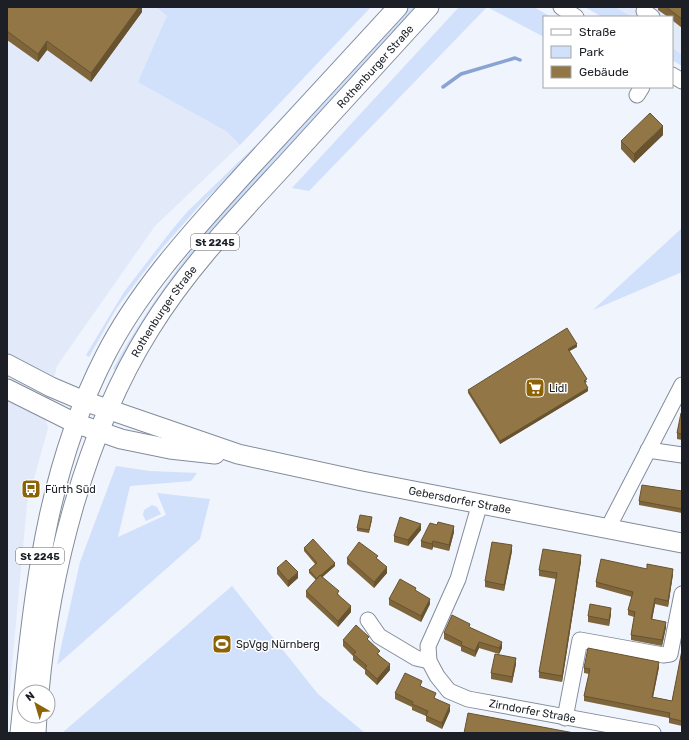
<svg xmlns="http://www.w3.org/2000/svg" width="689" height="740" font-family="Rubik,sans-serif">
	<rect width="100%" height="100%" fill="#f0f4fc"/>
	<path fill="#e2eaf9" d="M7 7H156L167 16 226 131 240 145 155 226 57 366 45 417 48 428 27 504 7 720Z
		M615 7H682V55L672 47V17H632Z"/>
	<path fill="#d1e0fb" d="M156 7H371L240 145 226 131 138 82 167 16Z
		M384 7H388L254 152 201 204 163 247 116 309 89 357 86 355 124 292 171 231 188 211 256 145Z
		M407 7H420L118 372 113 369C187 234 304 120 407 7Z
		M459 7H534L551 17H544V37L487 7 309 191 292 188Z
		M585 7H615L632 17H602Z
		M672 47 682 55V66L672 60Z
		M682 228V272L593 310Z
		M116 466 150 471 197 473 191 481 130 486 118 537 166 515 157 493 210 499 200 539 57 665 80 562Z
		M152 505 157 507 161 514 146 521 143 515 144 510Z
		M232 586 318 694 365 733H62Z"/>
	<g fill="none" stroke-linecap="round" stroke-linejoin="round">
		<path stroke="#89a3d2" stroke-width="3.5" d="M443 87 461 74 515 58 520 60"/>
		<defs>
			<g id="minor">
				<path d="M561 7 576 17"/>
				<path d="M644 11 652 17"/>
				<path d="M672 75 682 81"/>
				<path d="M637 95 642 87"/>
				<path d="M648 450 682 455"/>
				<path id="s1" d="M480 503 458 579 428 646 429 661 437 676 449 691 468 699 653 733"/>
				<path d="M608 528 682 385"/>
				<path d="M368 620 379 636 416 658 429 661"/>
				<path d="M565 718 580 640 663 655 670 654 682 594"/>
			</g>
			<g id="major">
				<path id="s2" d="M7 364 51 387 84 401 238 454 362 481 682 543"/>
				<path d="M7 389 75 423 121 439 170 449 215 454"/>
				<path d="M24 692C35 576 51 461 105 356 141 286 195 229 247 171 297 116 348 62 398 7"/>
				<path id="s3" d="M39 692C50 571 85 433 150 329 187 269 236 218 284 166 333 113 381 60 429 7"/>
				<path d="M20 733 24 694"/>
				<path d="M36 733 37 716"/>
			</g>
		</defs>
		<use href="#minor" stroke="#838c9c" stroke-width="17"/>
		<use href="#major" stroke="#838c9c" stroke-width="21"/>
		<use href="#minor" stroke="#fff" stroke-width="15"/>
		<use href="#major" stroke="#fff" stroke-width="19"/>
	</g>
	<path fill="#7e653b" d="M7 7H142V12L91 82 47 50 38 62 7 40Z
		M658 7H682V28L672 20V17H668L658 10Z
		M663 135 634 163 621 149V141Z
		M577 347 569 351 587 382 585 383 588 391 500 444 468 393V390Z
		M682 413V440L677 439V433Z
		M682 491V513L639 505V501Z
		M372 520 369 533 357 531V528Z
		M421 530 408 546 394 542V536Z
		M454 532 449 551 433 547 432 550 421 547V541Z
		M304 548 335 566 322 577 339 595 351 612 338 627 306 597V591L316 580 309 573V570L315 564 304 551Z
		M512 551 504 591 485 587V581Z
		M347 558 378 559 387 573 374 588 347 564Z
		M581 561 562 682 539 678V672L556 579 539 576V570Z
		M277 568 298 578 288 587 277 574Z
		M647 569 673 574 668 607 655 604 652 620 666 627 662 646 631 640V635L634 617 628 615V610L632 597 596 587V582Z
		M416 591 430 604 421 622 389 605V599Z
		M611 614 609 626 588 622V616Z
		M470 628 502 648 499 654 479 648 475 657 461 651V647L444 639V633Z
		M343 640 369 641 390 670 377 685 365 674V670L353 660V656L343 646Z
		M682 650V726L669 723V718L584 701V696L589 674 584 673V668L659 667 653 697 672 701Z
		M516 664 512 683 491 679V673Z
		M422 687 450 711 442 729 426 721V716L412 710V707L395 699V693Z"/>
	<path fill="#675330" d="M139 7H142V12L91 82V73Z
		M47 41V50L38 62V54Z
		M663 126V135L634 163V154Z
		M577 344V347L568 352V349Z
		M588 388V391L500 444V441Z
		M421 524V530L408 546V540Z
		M454 526V532L449 551V545Z
		M433 541V547L432 550V544Z
		M512 545V551L504 591V585Z
		M581 555V561L562 682V676Z
		M335 563V566L317 582V579Z
		M387 567V573L374 588V582Z
		M673 569V574L668 607V601Z
		M298 572V578L288 587V581Z
		M655 598V604L651 625V619Z
		M430 599V604L421 622V616Z
		M351 606V612L338 627V621Z
		M611 608V614L609 626V620Z
		M666 622V627L662 646V640Z
		M479 642V648L475 657V651Z
		M502 642V648L499 654V648Z
		M516 658V664L512 683V677Z
		M659 662V667L652 702V697Z
		M390 664V670L377 685V679Z
		M450 705V711L442 729V723Z"/>
	<path fill="#937645" stroke="#675330" d="M7 7H139L91 73 47 41 38 54 7 31Z
		M666 7H682V19Z
		M650 113 663 126 634 154 621 141Z
		M567 328 577 344 568 349 587 379 584 381 588 388 500 441 468 390Z
		M681 413H682V434L677 433Z
		M642 485 682 491V509L639 501Z
		M360 515 372 517 369 530 357 528Z
		M400 517 421 524 408 540 394 536Z
		M438 522 454 526 449 545 433 541 432 544 421 541 430 523 437 525Z
		M313 539 335 563 320 576V575L317 579 309 570 317 563 304 548Z
		M359 542 378 556 376 558 387 567 374 582 347 558Z
		M492 542 512 545 504 585 485 581Z
		M543 549 581 555 562 676 539 672 557 573 539 570Z
		M601 559 647 569V564L673 569 668 601 655 598 651 619 666 622 662 640 631 635 635 612 628 610 633 592 596 582Z
		M286 560 298 572 288 581 277 568Z
		M320 575 339 591 337 594 351 606 338 621 306 591Z
		M400 579 416 588 415 590 430 599 421 616 389 599Z
		M590 604 611 608 609 620 588 616Z
		M452 615 470 624 469 627 502 642 499 648 479 642 475 651 461 645 462 642 444 633Z
		M356 625 369 637 367 639 380 651 377 654 390 664 377 679 365 668 367 666 353 654 356 652 343 640Z
		M588 648 659 662 652 697 672 701 682 650V721L669 718 670 713 584 696 590 669 584 668Z
		M495 654 516 658 512 677 491 673Z
		M405 673 422 681 420 686 436 693 434 698 450 705 442 723 426 716 428 711 412 704 413 702 395 693Z
		M468 713 574 733H464Z"/>
	<defs>
		<symbol id="supermarket-square" viewBox="-11 -11 22 22"><rect x="-9" y="-9" width="18" height="18" rx="4" fill="#8d6306" stroke="#fff"/><path d="M-6-5.5h2.5l.6 2H6L4.5 2H-2.5L-4.4-4H-6ZM-1.5 3.2a1.3 1.3 0 1 0 .1 0ZM3 3.2a1.3 1.3 0 1 0 .1 0Z" fill="#fff"/></symbol>
		<symbol id="bus-square" viewBox="-11 -11 22 22"><rect x="-9" y="-9" width="18" height="18" rx="4" fill="#8d6306" stroke="#fff"/><path d="M-5-6H5V4H4V6H2V4H-2V6H-4V4H-5ZM-3.5-4V0h7V-4ZM-3.5 1.2v1.5H-2V1.2ZM2 1.2v1.5H3.5V1.2Z" fill="#fff"/></symbol>
		<symbol id="stadium-square" viewBox="-11 -11 22 22"><rect x="-9" y="-9" width="18" height="18" rx="4" fill="#8d6306" stroke="#fff"/><path d="M0-5a6.5 5 0 1 0 0 10a6.5 5 0 1 0 0-10ZM-3.5-1.8h7v3.6h-7Z" fill="#fff"/></symbol>
	</defs>
	<g fill-rule="evenodd">
		<use href="#supermarket-square" x="524" y="377" width="22" height="22"/>
		<use href="#bus-square" x="20" y="478" width="22" height="22"/>
		<use href="#stadium-square" x="211" y="633" width="22" height="22"/>
	</g>
	<g text-anchor="middle" stroke-width="3" stroke-linejoin="round" paint-order="stroke">
		<g fill="#fff" stroke="#606367" stroke-width="1">
			<rect x="191" y="234" width="48" height="16" rx="3"/>
			<rect x="16" y="548" width="48" height="16" rx="3"/>
		</g>
		<g font-size="10" font-weight="bold" fill="#1c2026">
			<text x="215" y="246">St 2245</text>
			<text x="40" y="560">St 2245</text>
		</g>
		<g font-size="11" fill="#1c2026" stroke="#fff">
			<text dy="4" stroke="none"><textPath href="#s3" startOffset="729">Rothenburger Straße</textPath></text>
			<text dy="4" stroke="none"><textPath href="#s3" startOffset="405">Rothenburger Straße</textPath></text>
			<text dy="4" stroke="none"><textPath href="#s2" startOffset="475">Gebersdorfer Straße</textPath></text>
			<text dy="4" stroke="none"><textPath href="#s1" startOffset="290">Zirndorfer Straße</textPath></text>
		</g>
		<g font-size="11" fill="#1c2026" stroke="#fff" text-anchor="start">
			<text x="549" y="392">Lidl</text>
			<text x="45" y="493">Fürth Süd</text>
			<text x="236" y="648">SpVgg Nürnberg</text>
		</g>
	</g>
	<rect width="689" height="740" fill="none" stroke="#1c2026" stroke-width="16"/>
	<rect x="543" y="16" width="130" height="72" fill="#ffffff" stroke="#a4a6a8"/>
	<rect x="551" y="29" width="20" height="6" fill="#ffffff" stroke="#a4a6a8"/>
	<text x="579" y="36" font-size="12" fill="#1c2026">Straße</text>
	<rect x="551" y="46" width="20" height="12" fill="#d1e0fb" stroke="#a4a6a8"/>
	<text x="579" y="56" font-size="12" fill="#1c2026">Park</text>
	<rect x="551" y="66" width="20" height="12" fill="#937645" stroke="#a4a6a8"/>
	<text x="579" y="76" font-size="12" fill="#1c2026">Gebäude</text>
	<g transform="translate(36 704) rotate(322)"><circle r="19" fill="#ffffff" stroke="#a4a6a8"/>
	<path d="M0-3L7 15L0 10L-7 15Z" fill="#8d6306"/>
	<text y="-6" font-size="11" font-weight="bold" text-anchor="middle" fill="#1c2026">N</text>
	</g>
</svg>
